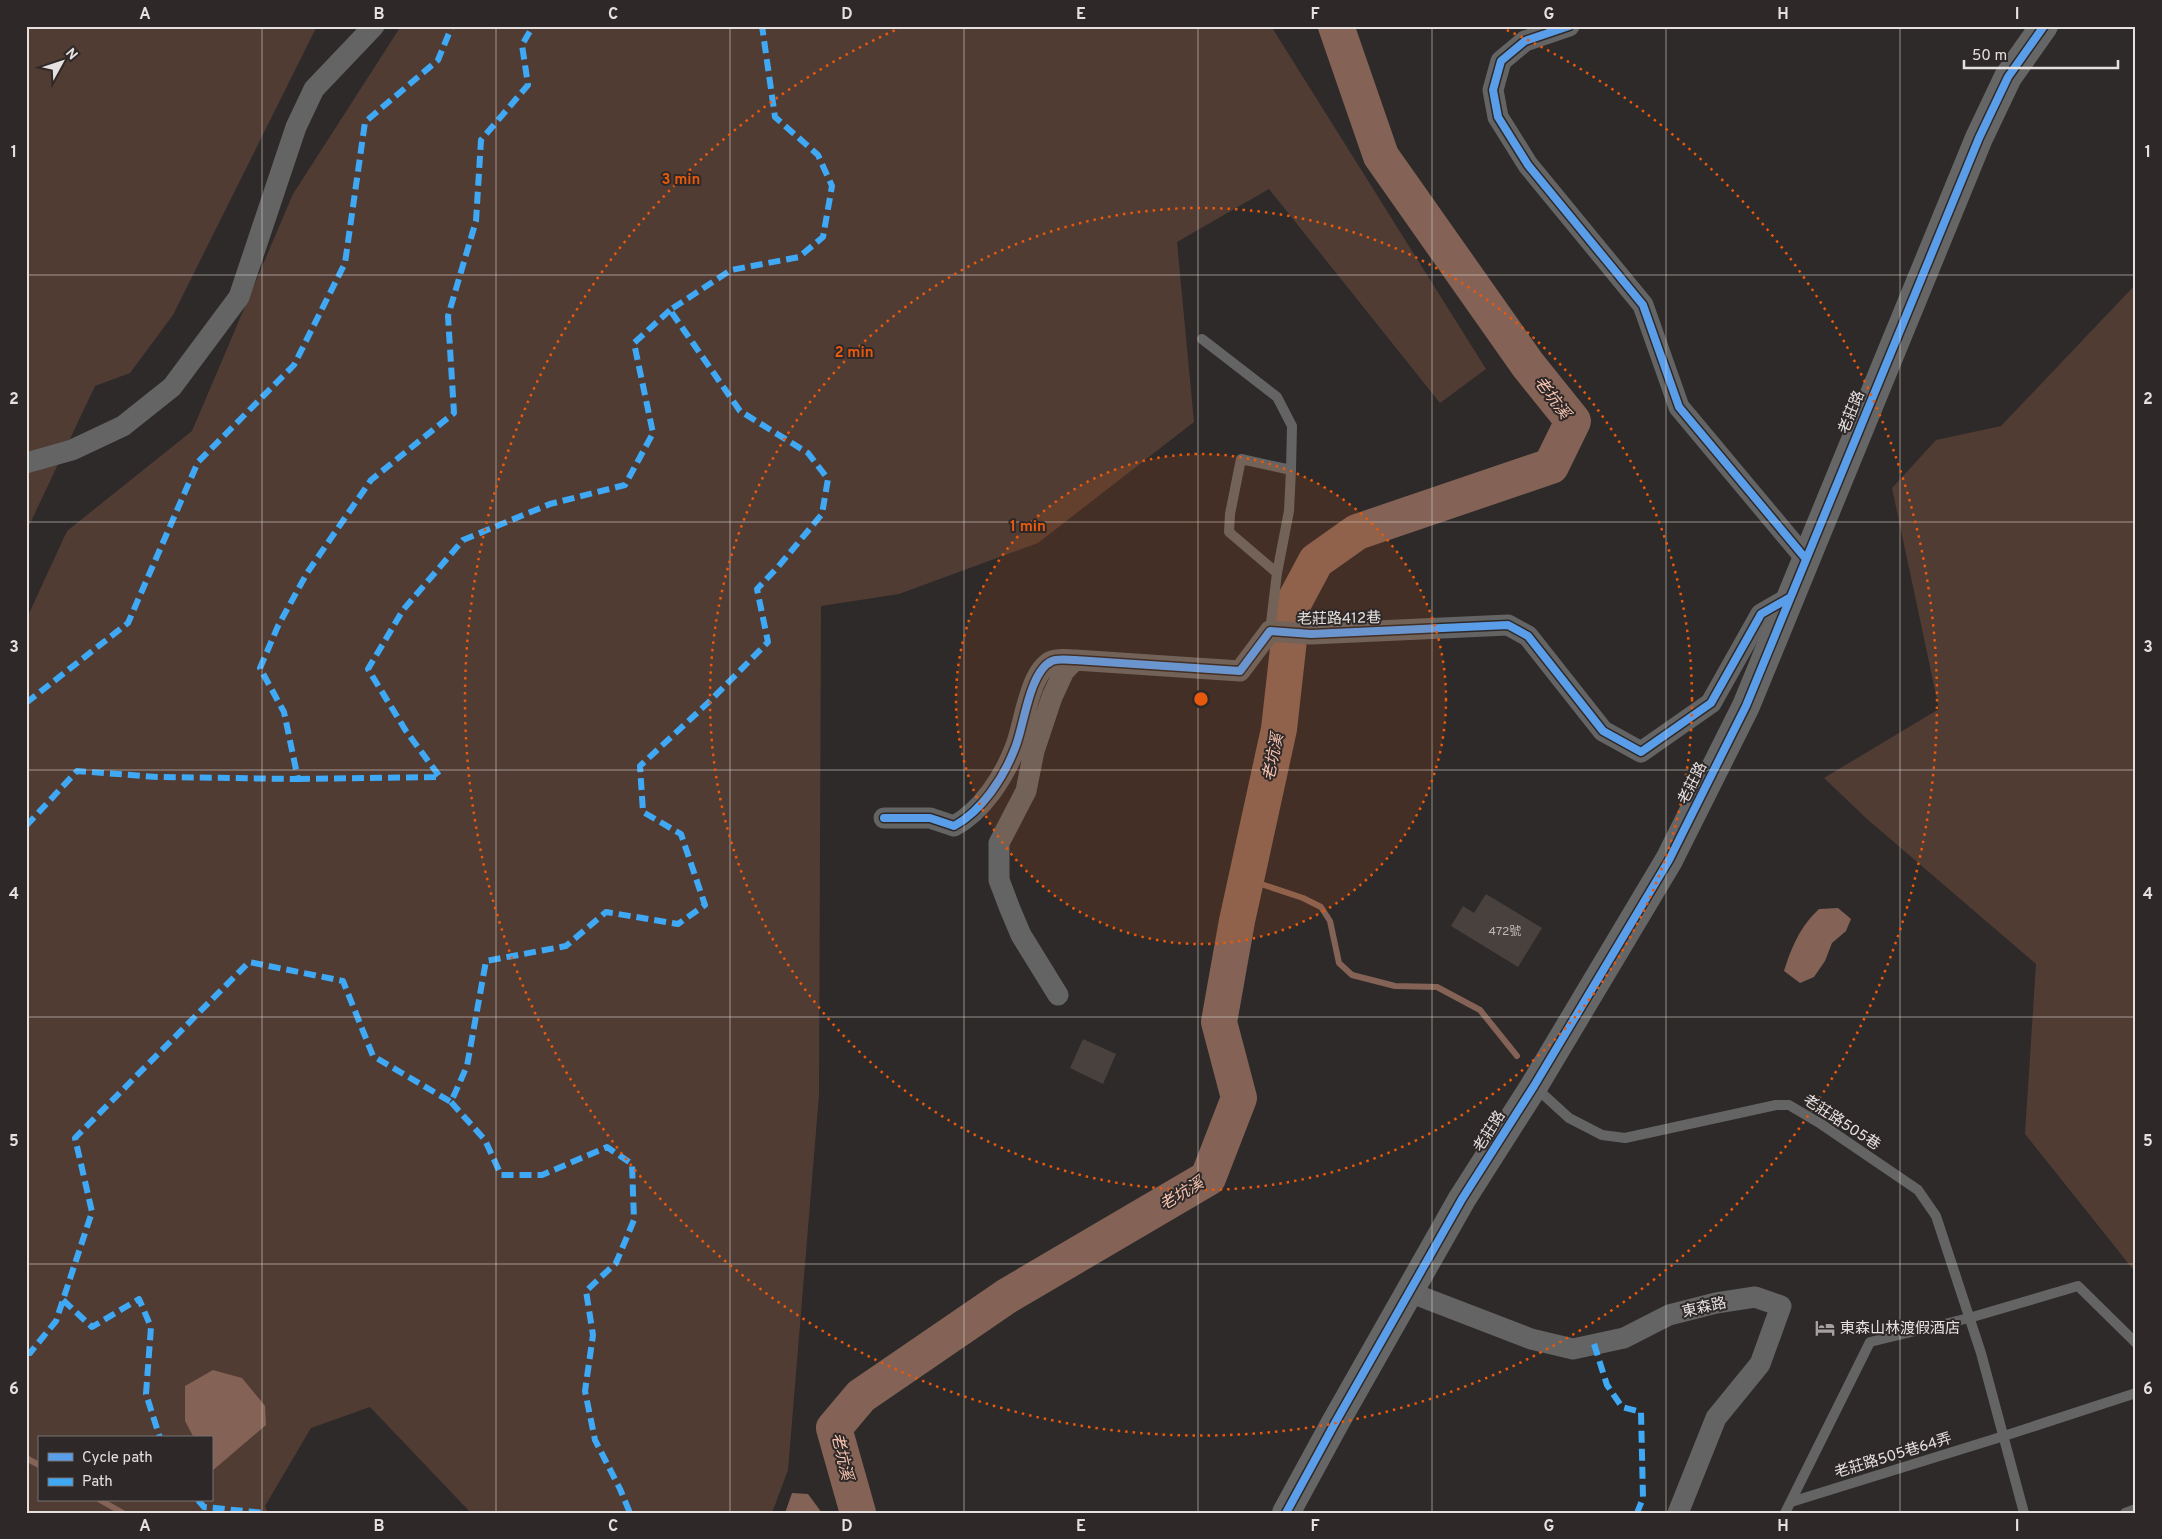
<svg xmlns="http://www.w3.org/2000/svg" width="2162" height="1539" font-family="Overpass,'Noto Sans TC',sans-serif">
	<rect width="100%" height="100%" fill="#2d2a29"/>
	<path fill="#513c34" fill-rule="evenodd" d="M26 26H317L173 315 130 373 95 386 26 532Z
		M401 26H1271L1486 369 1440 403 1269 189 1177 242 1194 422 1038 543 899 594 821 606 819 1095 788 1470 772 1513H471L370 1407 311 1428 265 1506 268 1513H26V620L67 531 192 431 293 194ZM39 1438H211V1500H39Z
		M2136 284V1273L2025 1134 2036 964 1867 819 1824 778 1939 709 1892 488 1936 440 2001 426Z"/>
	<path fill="#846255" d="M1838 908 1851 919 1846 931 1832 943 1825 961 1814 977 1800 983 1784 971C1792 946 1800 927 1819 909Z
		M213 1370 242 1378 265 1406 266 1425 212 1471 211 1438H194L185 1421V1386Z
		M792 1493 808 1494 822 1513H785Z"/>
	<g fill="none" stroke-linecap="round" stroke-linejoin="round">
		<path stroke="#846255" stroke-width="6" d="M1246 879 1303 898 1321 907 1330 921 1339 963 1352 975 1395 986 1437 987 1480 1010 1517 1056
			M26 1458 39 1465
			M100 1500 123 1513"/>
		<path stroke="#846255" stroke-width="36" d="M858 1513 834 1428 861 1396 1007 1296 1208 1178 1239 1098 1219 1022 1237 921 1279 729 1293 604 1316 561 1357 532 1551 466 1573 421 1528 365 1381 156 1336 26"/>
	</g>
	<path fill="#49413e" d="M1486 894 1542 928 1518 967 1451 926 1463 906 1474 913Z
		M1083 1039 1116 1054 1103 1084 1070 1068Z"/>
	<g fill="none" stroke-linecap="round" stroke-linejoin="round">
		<path stroke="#646464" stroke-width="10" d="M1202 339 1277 397 1292 426 1291 470 1241 459 1230 514 1229 532 1277 573 1270 631
			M1277 573 1289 511 1291 470
			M1534 1086 1569 1118 1602 1135 1625 1138 1776 1105H1789L1821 1124 1918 1190 1936 1216 1981 1353 2024 1513
			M1791 1502 2004 1436 2136 1393
			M1785 1513 1870 1342 1969 1318 2078 1286 2136 1343
			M2125 1513 2136 1509"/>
		<path stroke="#646464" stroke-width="21" d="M1569 26 1525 41 1501 61 1493 90 1498 117 1528 165 1643 305 1679 407 1806 559
			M26 463 72 450 123 426 172 387 239 297 296 127 314 89 374 26
			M884 818H930L954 826C982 811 1004 777 1015 748 1024 727 1029 671 1052 661 1058 658 1069 660 1075 660L1240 671 1270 631 1311 634 1508 625 1528 636 1603 731 1641 752 1711 703 1761 614 1789 598
			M1058 995 1021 935 1010 909 999 880V843L1026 791 1034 751 1052 697 1064 671 1075 660
			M1409 1292 1531 1339 1573 1349 1624 1338 1669 1315 1716 1303 1755 1297 1781 1306 1760 1364 1716 1418 1678 1513"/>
		<path stroke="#676667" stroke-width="28" d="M1286 1513 1335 1423 1462 1199 1534 1086 1669 860 1746 706 1979 138 2008 77 2044 26"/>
		<path stroke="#3fa9f5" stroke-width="6" stroke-dasharray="12 6" stroke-linecap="butt" d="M26 703 128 623 198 462 294 365 345 263 365 122 438 60 452 26
			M298 779 440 777 406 731 368 669 403 610 463 540 550 504 625 485 653 433 634 343 670 310
			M26 826 77 771 157 777 298 779 284 712 260 668 278 626 307 573 371 480 454 413 448 316 476 221 481 140 528 85 522 45 533 26
			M451 1102 485 1140 501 1175H542L607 1147 632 1164 634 1220 616 1263 586 1291 593 1335 585 1391 595 1440 620 1489 630 1513
			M63 1300 92 1327 139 1299 151 1327 146 1394 160 1438
			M1594 1344 1607 1385 1622 1407 1641 1412 1643 1498 1637 1513
			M26 1351 30 1353 56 1321 92 1212 75 1138 249 962 343 981 373 1056 451 1102 467 1066 486 961 566 946 606 912 678 924 705 905 681 834 643 812 640 766 712 699 768 642 757 589 778 567 822 514 828 479 808 453 740 411 670 310 731 270 799 257 823 237 832 186 818 155 775 117 762 26
			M198 1500 204 1507 265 1513"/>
		<defs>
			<path id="cycleway" d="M1569 26 1525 41 1501 61 1493 90 1498 117 1528 165 1643 305 1679 407 1806 559
				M884 818H930L954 826C982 811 1004 777 1015 748 1024 727 1029 671 1052 661 1058 658 1069 660 1075 660L1240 671 1270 631 1311 634 1508 625 1528 636 1603 731 1641 752 1711 703 1761 614 1789 598
				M1286 1513 1335 1423 1462 1199 1534 1086 1669 860 1746 706 1979 138 2008 77 2044 26"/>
		</defs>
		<use href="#cycleway" stroke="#2e2928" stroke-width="11"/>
		<use href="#cycleway" stroke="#5a9eea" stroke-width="8"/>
	</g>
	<path fill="none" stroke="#e5e1e0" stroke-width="1" stroke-opacity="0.55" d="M262 26V1513M496 26V1513M730 26V1513M964 26V1513M1198 26V1513M1432 26V1513M1666 26V1513M1900 26V1513M26 275H2136M26 522H2136M26 770H2136M26 1017H2136M26 1264H2136"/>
	<circle cx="1201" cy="699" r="245" fill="#e8590c" fill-opacity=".12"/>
	<g fill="none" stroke="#e8590c" stroke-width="2.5" stroke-dasharray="2.5 5">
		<circle cx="1201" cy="699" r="245"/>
		<circle cx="1201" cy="699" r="491"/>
		<path d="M1500 27A736 736 0 1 1 902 27"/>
	</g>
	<defs>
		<symbol id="hotel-bare" viewBox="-9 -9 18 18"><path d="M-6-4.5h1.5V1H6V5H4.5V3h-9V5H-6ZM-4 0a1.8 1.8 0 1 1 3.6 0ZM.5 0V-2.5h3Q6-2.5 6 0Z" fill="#a5a1a0" stroke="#2e2928" stroke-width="2.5" paint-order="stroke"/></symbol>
	</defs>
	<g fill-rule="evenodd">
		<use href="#hotel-bare" x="1811" y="1314" width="28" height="28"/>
	</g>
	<g text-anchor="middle" stroke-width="4" stroke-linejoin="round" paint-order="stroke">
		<g font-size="12" fill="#beb9b8">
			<text x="1505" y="935">472號</text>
		</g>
		<g font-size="15" fill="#e5e1e0" stroke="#2e2928">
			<text transform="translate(1851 412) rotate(-68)" y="5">老莊路</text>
			<text transform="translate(1339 618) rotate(-1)" y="5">老莊路412巷</text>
			<text transform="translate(1692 783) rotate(-63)" y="5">老莊路</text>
			<text transform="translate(1842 1122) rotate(33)" y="5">老莊路505巷</text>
			<text transform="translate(1489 1131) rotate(-58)" y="5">老莊路</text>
			<text transform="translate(1704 1307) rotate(-13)" y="5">東森路</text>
			<text transform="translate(1893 1455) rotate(-17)" y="5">老莊路505巷64弄</text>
		</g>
		<g font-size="15" fill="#e5e1e0" stroke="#2e2928" text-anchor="start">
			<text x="1840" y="1333">東森山林渡假酒店</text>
		</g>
		<g font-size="16" font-style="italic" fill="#f9c4b0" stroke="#2e2928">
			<text transform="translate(1553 397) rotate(53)" y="6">老坑溪</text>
			<text transform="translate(1272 757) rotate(-78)" y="6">老坑溪</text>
			<text transform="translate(1181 1193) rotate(-31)" y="6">老坑溪</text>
			<text transform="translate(843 1456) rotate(77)" y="6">老坑溪</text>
		</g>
	</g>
	<circle cx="1201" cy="699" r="8" fill="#e8590c" stroke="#2e2928" stroke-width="2.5"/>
	<g font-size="15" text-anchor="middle" font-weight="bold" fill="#e8590c" stroke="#2e2928" stroke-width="4" stroke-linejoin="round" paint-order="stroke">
		<text x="681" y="184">3 min</text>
		<text x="854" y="357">2 min</text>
		<text x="1028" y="531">1 min</text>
	</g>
	<rect width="2162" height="1539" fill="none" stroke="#2e2928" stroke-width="55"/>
	<rect x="38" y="1436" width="175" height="65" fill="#2e2928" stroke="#777372"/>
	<rect x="48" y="1453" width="25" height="8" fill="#5a9eea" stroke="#777372"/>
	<text x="82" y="1462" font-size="15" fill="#e5e1e0">Cycle path</text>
	<rect x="48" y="1478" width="25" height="8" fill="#3fa9f5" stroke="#777372"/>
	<text x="82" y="1486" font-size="15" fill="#e5e1e0">Path</text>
	<g transform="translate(62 62) rotate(50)" stroke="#2e2928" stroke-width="4" paint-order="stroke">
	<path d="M0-4L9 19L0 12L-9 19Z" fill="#e5e1e0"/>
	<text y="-8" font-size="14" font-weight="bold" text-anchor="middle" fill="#e5e1e0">N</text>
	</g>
	<path d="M1964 60v8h154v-8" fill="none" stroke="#e5e1e0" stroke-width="2.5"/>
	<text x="1972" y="60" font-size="15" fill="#e5e1e0" stroke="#2e2928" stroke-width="4" paint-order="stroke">50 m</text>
	<rect x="28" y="28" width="2106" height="1484" fill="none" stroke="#e5e1e0" stroke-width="2"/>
	<g font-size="16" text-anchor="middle" font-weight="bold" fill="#e5e1e0">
		<text x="145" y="19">A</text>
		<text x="379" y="19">B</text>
		<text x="613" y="19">C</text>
		<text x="847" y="19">D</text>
		<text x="1081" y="19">E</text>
		<text x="1315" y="19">F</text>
		<text x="1549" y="19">G</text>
		<text x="1783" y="19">H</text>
		<text x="2017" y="19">I</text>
		<text x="14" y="157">1</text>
		<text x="2148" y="157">1</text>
		<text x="14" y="404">2</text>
		<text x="2148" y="404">2</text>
		<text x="14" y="652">3</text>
		<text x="2148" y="652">3</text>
		<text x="14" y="899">4</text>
		<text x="2148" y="899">4</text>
		<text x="14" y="1146">5</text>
		<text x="2148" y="1146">5</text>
		<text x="14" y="1394">6</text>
		<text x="2148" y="1394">6</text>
		<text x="145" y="1531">A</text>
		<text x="379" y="1531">B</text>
		<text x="613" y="1531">C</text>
		<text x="847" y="1531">D</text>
		<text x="1081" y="1531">E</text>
		<text x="1315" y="1531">F</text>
		<text x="1549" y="1531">G</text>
		<text x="1783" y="1531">H</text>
		<text x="2017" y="1531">I</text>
	</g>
</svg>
